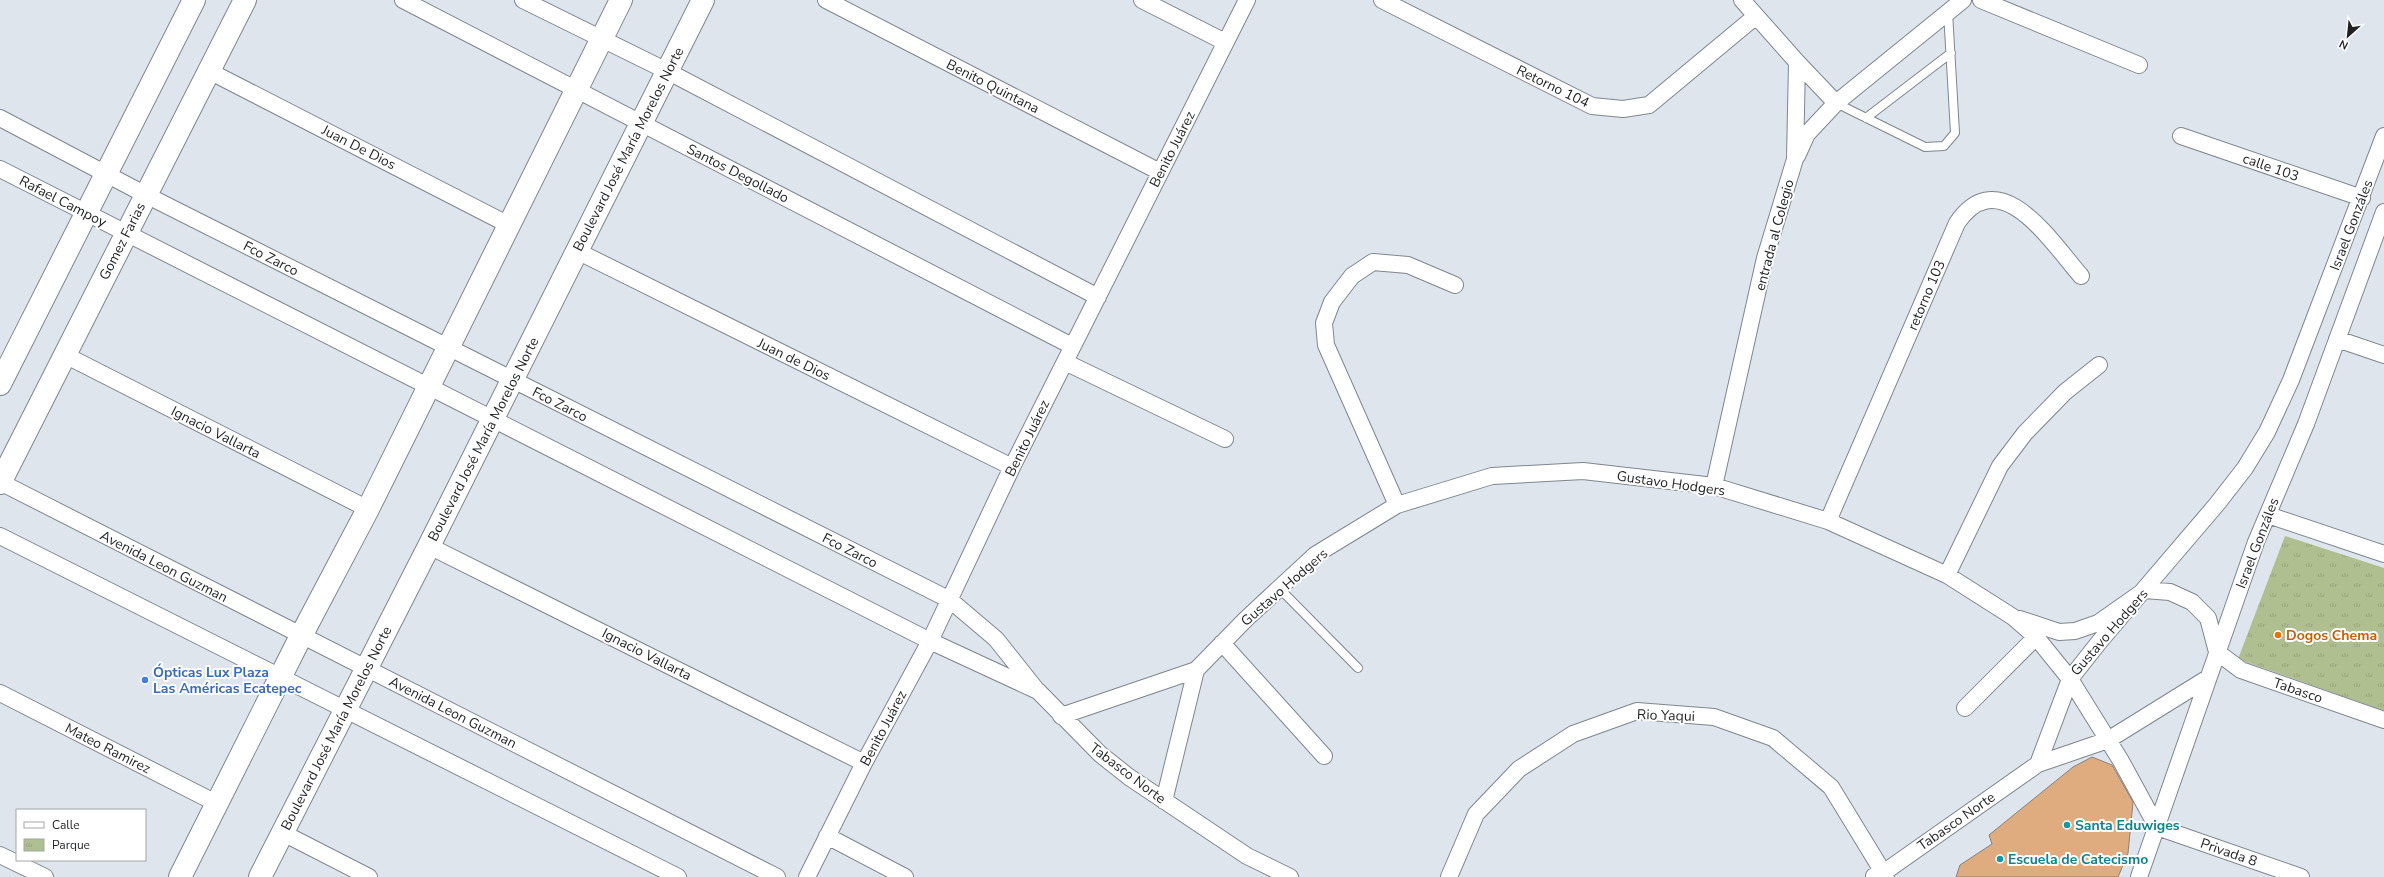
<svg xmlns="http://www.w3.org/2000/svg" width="2384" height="877" font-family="'Nunito Sans',sans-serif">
	<defs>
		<pattern id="park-tufts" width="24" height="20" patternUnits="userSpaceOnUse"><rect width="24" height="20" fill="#b0bf8f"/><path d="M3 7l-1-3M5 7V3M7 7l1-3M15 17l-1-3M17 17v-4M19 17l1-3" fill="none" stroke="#97a47b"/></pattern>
	</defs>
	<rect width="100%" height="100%" fill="#dee5ed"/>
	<path fill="url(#park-tufts)" d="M2285 536 2384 568V711L2238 659Z"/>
	<path fill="#dfac80" stroke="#89817b" d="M2092 757 2112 765 2133 802 2128 853 2118 877H1956L1960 865 1992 844 1989 835 2073 767Z"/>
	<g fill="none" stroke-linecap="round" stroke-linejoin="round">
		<defs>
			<path id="lane" d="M1836 103 1925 147 1944 146 1955 133 1948 12
				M1866 118 1951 53
				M1279 588 1358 668"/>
			<path id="street" d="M403 0 1072 346
				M523 0 667 71 1098 297
				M826 0 1160 172
				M1142 0 1225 42
				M1382 0 1592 106 1623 109 1649 105 1756 16
				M1981 0 2139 65
				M1797 62 1836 103
				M209 71 507 224
				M0 118 146 195 950 600 996 639 1035 688
				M2181 136 2362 198
				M1797 156 1807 134 1836 103 1963 0
				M0 169 930 641 1038 691 1100 754 1129 777 1247 856 1290 877
				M577 251 1012 467
				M2337 339 2384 355
				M65 355 368 509
				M1065 362 1225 439
				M0 482 777 877
				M1714 486 1765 258 1795 159 1797 62 1742 0
				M1397 505 1326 345 1324 323 1332 302 1352 276 1373 262 1408 265 1455 285
				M2268 515 2384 554
				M1828 521 1957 223C2000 160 2052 243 2081 276
				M0 536 678 877
				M429 546 864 763
				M1947 575 2000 466 2025 433 2065 392 2099 365
				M2020 619 2059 632 2075 631 2098 623 2145 590 2170 592 2192 602 2208 618 2217 652 2241 670 2384 720
				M1222 643 1324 756
				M0 693 216 803
				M1965 708 2036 637
				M1061 716 1196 670 1246 619 1315 555 1397 505 1492 476 1583 471 1714 486 1828 521 1947 575 2013 617 2036 637 2070 679 2121 761 2157 827
				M2038 764 2070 679 2100 641 2217 504 2245 468 2267 432 2291 380 2384 136
				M1164 801 1196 670
				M2157 827 2301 877
				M283 833 369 877
				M827 836 905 877
				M0 855 45 877
				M1874 876 1883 873 2038 764 2108 740 2208 678
				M807 877 864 763 930 641 1012 467 1247 0
				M1449 877 1476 814 1519 769 1573 734 1637 711 1714 717 1773 738 1831 787 1886 877
				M2139 877 2256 542 2306 424 2384 212"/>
			<path id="secondary" d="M0 384 194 0
				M0 483 245 0"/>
			<path id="primary" d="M180 877 301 636 368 509 621 0
				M260 877 429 546 703 0"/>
		</defs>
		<use href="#lane" stroke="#7f868d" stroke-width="10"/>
		<use href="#street" stroke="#7f868d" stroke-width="18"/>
		<use href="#secondary" stroke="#7f868d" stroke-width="24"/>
		<use href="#primary" stroke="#7f868d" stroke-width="24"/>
		<use href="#lane" stroke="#fff" stroke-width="8"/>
		<use href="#street" stroke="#fff" stroke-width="16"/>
		<use href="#secondary" stroke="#fff" stroke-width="22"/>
		<use href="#primary" stroke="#fff" stroke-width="22"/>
	</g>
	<circle fill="#e8710a" stroke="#fff" stroke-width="1.5" cx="2278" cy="635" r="4"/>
	<circle fill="#3f7fe0" stroke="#fff" stroke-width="1.5" cx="145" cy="680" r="4"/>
	<g fill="#0f9aa8" stroke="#fff" stroke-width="1.5">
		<circle cx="2067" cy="825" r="4"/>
		<circle cx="2000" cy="859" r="4"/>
	</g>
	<g text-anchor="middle" stroke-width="4" stroke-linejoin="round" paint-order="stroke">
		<g font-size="14" fill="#1f2124" stroke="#fff">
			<text transform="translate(993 86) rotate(27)" y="5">Benito Quintana</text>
			<text transform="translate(1553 86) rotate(26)" y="5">Retorno 104</text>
			<text transform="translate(359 147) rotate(27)" y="5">Juan De Dios</text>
			<text transform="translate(628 149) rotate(-63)" y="5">Boulevard José María Morelos Norte</text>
			<text transform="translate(1172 149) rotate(-63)" y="5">Benito Juárez</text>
			<text transform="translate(2271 167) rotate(19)" y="5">calle 103</text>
			<text transform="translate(738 173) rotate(27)" y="5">Santos Degollado</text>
			<text transform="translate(63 201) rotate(27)" y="5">Rafael Campoy</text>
			<text transform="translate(2351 225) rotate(-69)" y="5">Israel Gonzáles</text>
			<text transform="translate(1774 235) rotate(-75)" y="5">entrada al Colegio</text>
			<text transform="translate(122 241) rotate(-63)" y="5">Gomez Farias</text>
			<text transform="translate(271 258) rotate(27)" y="5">Fco Zarco</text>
			<text transform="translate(1926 295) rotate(-67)" y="5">retorno 103</text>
			<text transform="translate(794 359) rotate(26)" y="5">Juan de Dios</text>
			<text transform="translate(560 404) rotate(27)" y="5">Fco Zarco</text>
			<text transform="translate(216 432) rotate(27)" y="5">Ignacio Vallarta</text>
			<text transform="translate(1027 438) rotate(-64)" y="5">Benito Juárez</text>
			<text transform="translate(483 439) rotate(-63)" y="5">Boulevard José María Morelos Norte</text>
			<text transform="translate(1671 483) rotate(8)" y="5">Gustavo Hodgers</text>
			<text transform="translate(2257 543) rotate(-69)" y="5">Israel Gonzáles</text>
			<text transform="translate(850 550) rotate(27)" y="5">Fco Zarco</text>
			<text transform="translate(164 566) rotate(27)" y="5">Avenida Leon Guzman</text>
			<text transform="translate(1284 587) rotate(-41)" y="5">Gustavo Hodgers</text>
			<text transform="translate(2109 632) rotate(-49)" y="5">Gustavo Hodgers</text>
			<text transform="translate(647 654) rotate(27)" y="5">Ignacio Vallarta</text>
			<text transform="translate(2298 690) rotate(19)" y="5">Tabasco</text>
			<text transform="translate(453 712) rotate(27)" y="5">Avenida Leon Guzman</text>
			<text transform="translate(1666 715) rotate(2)" y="5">Rio Yaqui</text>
			<text transform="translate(336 728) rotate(-63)" y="5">Boulevard José María Morelos Norte</text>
			<text transform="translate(883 728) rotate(-62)" y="5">Benito Juárez</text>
			<text transform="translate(108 748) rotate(27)" y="5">Mateo Ramirez</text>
			<text transform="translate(1128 773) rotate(37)" y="5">Tabasco Norte</text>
			<text transform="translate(1956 821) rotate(-35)" y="5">Tabasco Norte</text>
			<text transform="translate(2229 852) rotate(19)" y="5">Privada 8</text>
		</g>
		<g font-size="14" font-weight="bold" fill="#c56008" stroke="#fff" text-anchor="start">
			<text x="2286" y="640">Dogos Chema</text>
		</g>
		<g font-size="14" font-weight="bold" fill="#366cbe" stroke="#fff" text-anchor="start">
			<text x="153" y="677">Ópticas Lux Plaza<tspan x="153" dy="16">Las Américas Ecatepec</tspan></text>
		</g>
		<g font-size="14" font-weight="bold" fill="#0d838f" stroke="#fff" text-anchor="start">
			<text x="2075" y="830">Santa Eduwiges</text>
			<text x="2008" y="864">Escuela de Catecismo</text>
		</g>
	</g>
	<rect x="16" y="809" width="130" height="52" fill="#ffffff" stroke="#a5a6a7"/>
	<rect x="24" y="822" width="20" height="6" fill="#ffffff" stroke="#a5a6a7"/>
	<text x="52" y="829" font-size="12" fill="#1f2124">Calle</text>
	<rect x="24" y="839" width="20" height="12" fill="url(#park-tufts)" stroke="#a5a6a7"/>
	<text x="52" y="849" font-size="12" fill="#1f2124">Parque</text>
	<g transform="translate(2348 36) rotate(207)" stroke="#ffffff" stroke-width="3" paint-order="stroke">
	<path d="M0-3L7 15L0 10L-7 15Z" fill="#1f2124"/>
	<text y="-6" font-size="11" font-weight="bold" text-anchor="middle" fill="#1f2124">N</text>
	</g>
</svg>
